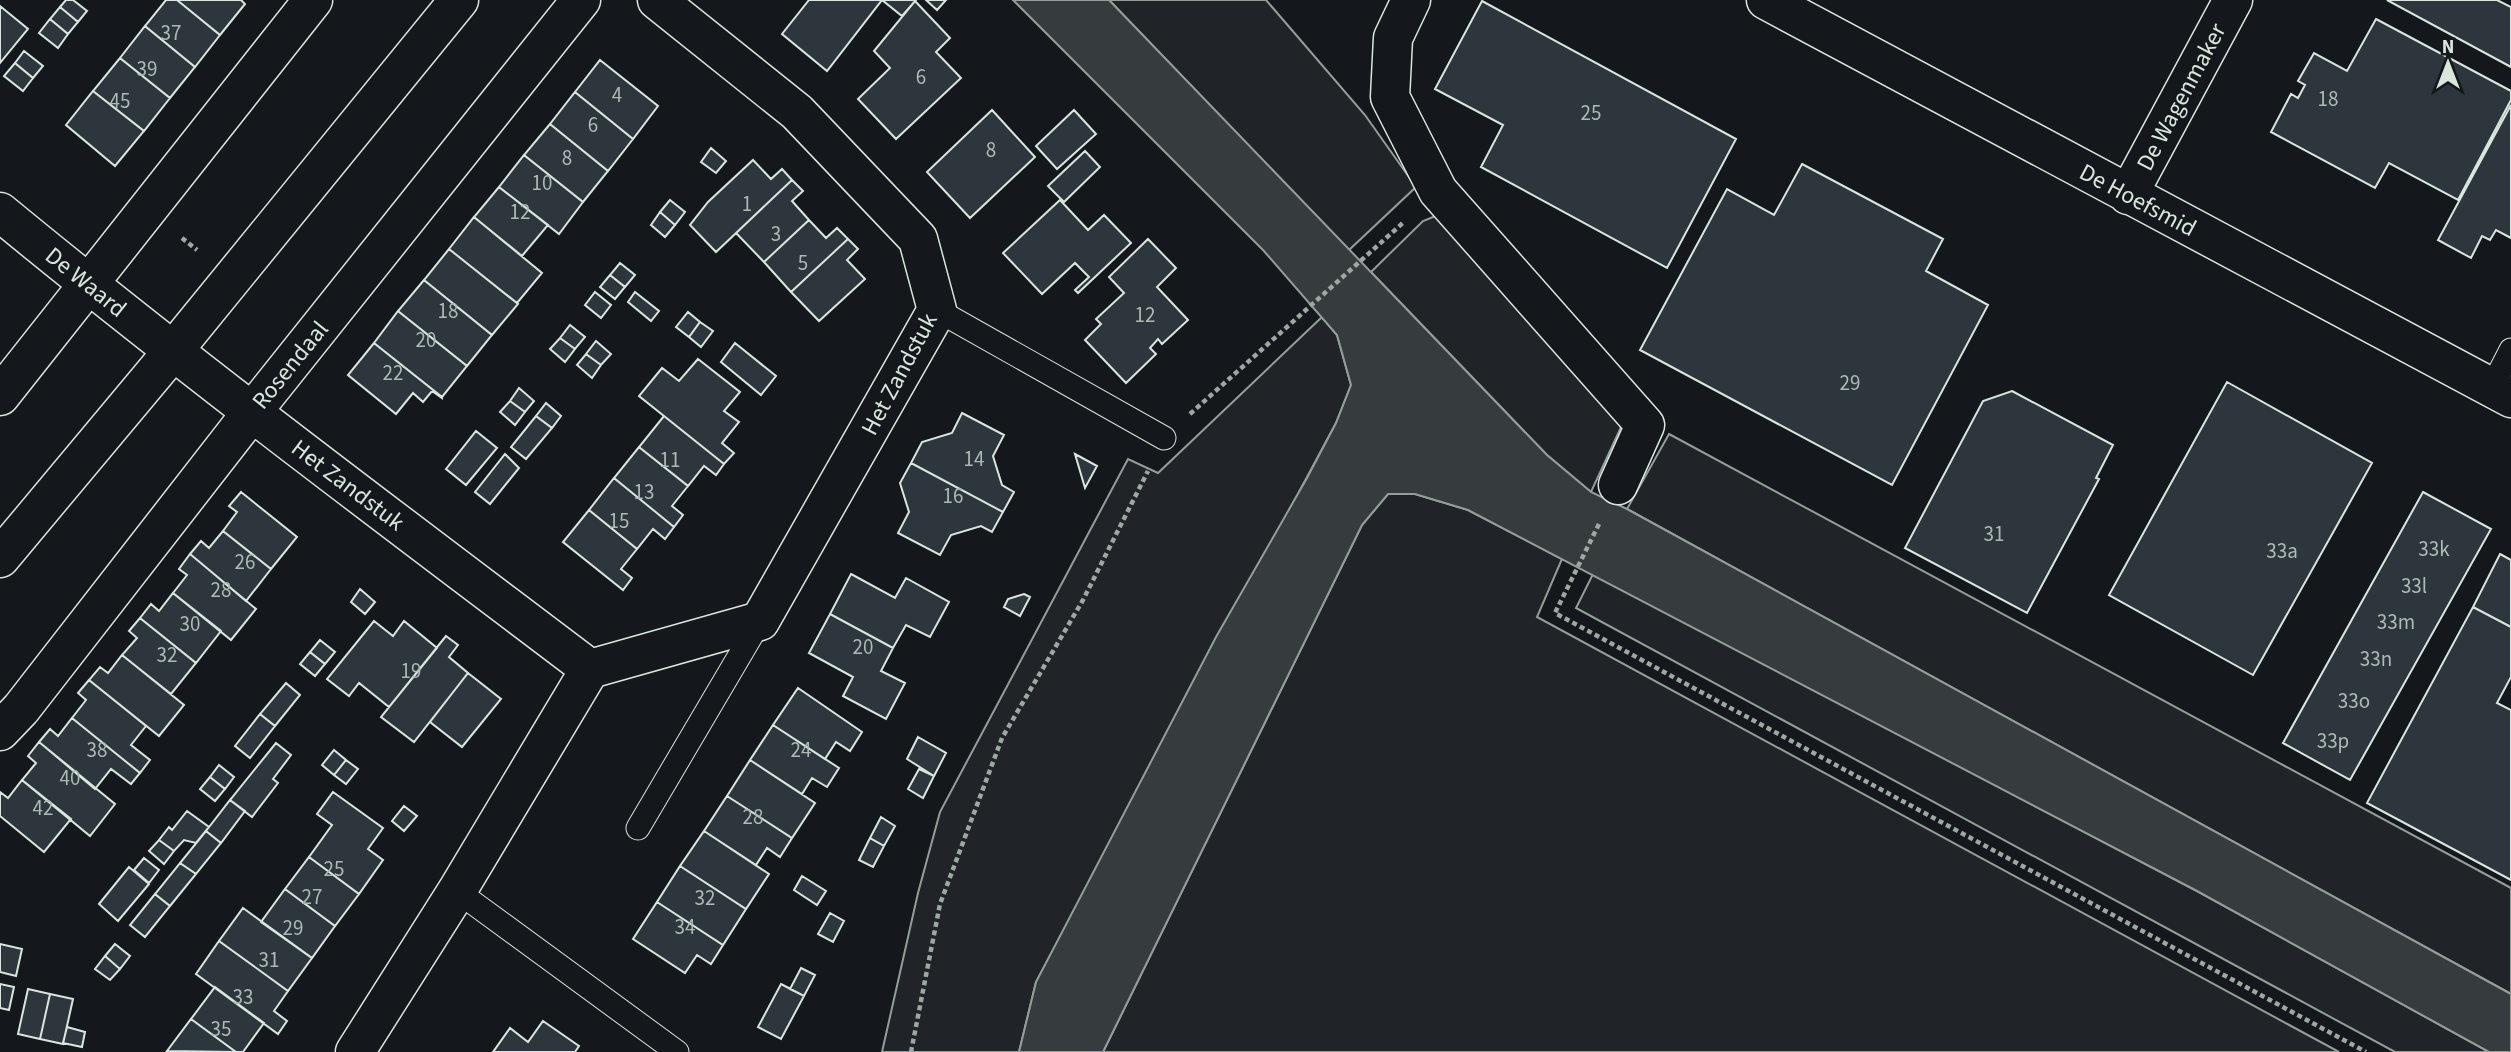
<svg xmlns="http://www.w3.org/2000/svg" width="2511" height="1052" font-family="'Source Sans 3',sans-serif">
	<rect width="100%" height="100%" fill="#14181c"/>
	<path fill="#202428" stroke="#939e99" stroke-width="2" d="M1109 0H1266L1365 115 1416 187 1349 250Z
		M1438 215 1622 425 1591 492 1547 455 1371 272 1423 221Z
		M1322 317 1337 335 1351 385 1336 423 1036 982 1019 1052H882L918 893 940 812 1128 459 1158 473Z
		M1669 434 2511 888V994L1627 509Z
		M1388 494H1415L1468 510 1562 559 1537 617 2339 1052H1103L1362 525Z
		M1593 574 2197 891 2489 1052H2395L1576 608Z"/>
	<path fill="#363b3e" stroke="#939e99" stroke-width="2" d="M1013 0H1109L1547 455 1591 492 1627 509 2511 994V1052H2489L2197 891 1468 510 1415 494H1388L1362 525 1103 1052H1019L1036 982 1216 637 1307 478 1336 423 1351 385 1337 335 1263 250Z"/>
	<path fill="#2c363c" stroke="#d8e6dc" stroke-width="2" d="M66 0H73L87 11 78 22 60 7Z
		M166 0H177L220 35 195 67 145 26Z
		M177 0H241L245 4 220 35Z
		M809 0H882L827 71 782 34Z
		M882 0H916L902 16Z
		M926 0H946L937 10Z
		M2387 0H2497L2511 7V67Z
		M915 1 950 38 936 52 961 78 896 139 858 99 890 68 874 51Z
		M1482 1 1736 139 1667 268 1481 167 1503 125 1435 89Z
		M0 6 28 29 0 63Z
		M60 7 78 22 68 34 50 19Z
		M50 19 68 34 58 48 39 33Z
		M2376 19 2511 91V100L2458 200 2389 163 2375 188 2271 132 2291 94 2298 98 2305 85 2298 81 2314 53 2347 71Z
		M145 26 195 67 170 98 120 58Z
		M24 51 43 66 33 78 15 63Z
		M120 58 170 98 144 131 93 91Z
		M600 60 658 106 633 139 575 92Z
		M15 63 33 78 23 91 4 76Z
		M93 91 144 131 115 166 66 125Z
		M575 92 633 139 608 171 550 124Z
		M2511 105V238L2496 230 2490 240 2482 236 2471 258 2438 240Z
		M992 110 1035 157 970 218 927 172Z
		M1074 110 1096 134 1057 169 1036 146Z
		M550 124 608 171 583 202 524 155Z
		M711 148 726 161 716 173 701 162Z
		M1085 151 1100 167 1064 202 1048 186Z
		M524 155 583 202 559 234 499 187Z
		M753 160 771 179 782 169 792 180 716 252 690 225 708 202Z
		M1802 164 1943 239 1926 271 1988 305 1892 485 1640 350 1727 189 1774 215Z
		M792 180 803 191 792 201 809 220 764 262 736 233Z
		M499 187 548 225 522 256 474 217Z
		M670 200 685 212 675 225 660 212Z
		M1060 200 1088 230 1104 215 1131 243 1078 293 1075 290 1089 277 1075 263 1042 294 1003 253Z
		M660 212 675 225 665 237 651 225Z
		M474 217 542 273 517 303 449 249Z
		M809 220 826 238 837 228 848 239 791 292 764 262Z
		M848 239 858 249 847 260 865 279 819 321 791 292Z
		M1148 239 1176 268 1157 287 1188 320 1162 344 1158 339 1150 348 1156 354 1126 383 1085 340 1101 324 1096 319 1124 293 1109 277Z
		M449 249 518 304 492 335 424 280Z
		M620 263 635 275 625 287 610 275Z
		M610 275 625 287 615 299 600 287Z
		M424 280 492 335 467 366 398 311Z
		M595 292 611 305 601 318 585 305Z
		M635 292 659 311 651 321 628 302Z
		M398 311 467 366 442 397 374 343Z
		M688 312 700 322 689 337 676 327Z
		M700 322 713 331 701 347 689 337Z
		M570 325 585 337 575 349 560 338Z
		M560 338 575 349 565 362 550 349Z
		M596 341 611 354 601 365 586 354Z
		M374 343 442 397V398L432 391 423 402 413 393 396 414 348 375Z
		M735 343 776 376 761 395 721 362Z
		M586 354 601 365 592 378 577 365Z
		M698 359 740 392 724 411 739 422 722 443 734 453 724 464 639 396 662 368 679 381Z
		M2227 382 2372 463 2253 675 2109 595Z
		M519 388 534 401 525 412 510 401Z
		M2012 391 2113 445 2096 478 2099 479 2027 613 1905 548 1983 401Z
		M510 401 525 412 515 425 500 412Z
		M546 403 561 416 552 428 536 416Z
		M962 413 1004 435 993 456 1002 485 1014 492 1003 512 911 463 922 442 952 433Z
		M536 416 552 428 526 459 511 447Z
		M664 416 724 464 716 475 704 466 688 486 639 447Z
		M476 431 497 448 466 485 446 469Z
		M639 447 688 486 672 506 683 515 674 527 614 478Z
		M505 454 519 468 490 504 475 492Z
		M1075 454 1097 466 1085 488Z
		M911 463 1003 512 992 532 981 526 951 535 940 555 898 533 909 512 900 483Z
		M614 478 674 527 665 539 653 529 637 549 589 510Z
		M241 492 297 537 271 569 223 531 237 512 229 506Z
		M2423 492 2491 529 2350 780 2283 743Z
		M589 510 637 549 621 569 632 578 623 590 563 542Z
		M223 531 271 569 246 601 190 554 201 541 209 548Z
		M190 554 256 609 231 640 173 593 187 575 179 569Z
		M2500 554 2511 560V627L2473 607Z
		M851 574 895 598 906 578 949 602 930 637 906 625 893 648 830 614Z
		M360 589 375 602 365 614 351 602Z
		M173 593 221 631 196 663 140 618 151 604 159 611Z
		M1024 594 1030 597 1020 616 1004 607 1008 599Z
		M2473 607 2511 627V677L2497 703 2511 710V880L2367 803Z
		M830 614 893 648 881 671 905 683 886 719 843 696 853 677 809 653Z
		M140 618 196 663 171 694 122 655 137 638 129 631Z
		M374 621 393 636 404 621 437 648 389 707 359 683 349 696 327 679Z
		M446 636 458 645 449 657 468 673 414 742 381 717Z
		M320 640 335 652 325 664 310 652Z
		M310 652 325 664 315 676 300 664Z
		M122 655 184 705 159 736 89 680 100 667 108 673Z
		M468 673 501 699 462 747 430 722Z
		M89 680 146 726 131 745 150 760 140 773 72 718 86 700 78 693Z
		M286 683 300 695 275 726 260 714Z
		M798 688 862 732 850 751 836 742 825 759 773 725Z
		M260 714 275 726 250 758 235 746Z
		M72 718 140 773 131 784 111 769 95 789 39 742 50 729 58 736Z
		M773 725 839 768 827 787 812 778 802 794 750 760Z
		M918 737 946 753 934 776 907 759Z
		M39 742 115 804 90 836 22 780 36 763 28 756Z
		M276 743 291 755 273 779 278 783 252 817 230 800Z
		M334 750 346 760 334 775 322 765Z
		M346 760 358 769 346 784 334 775Z
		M750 760 815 803 792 838 727 796Z
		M219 765 234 777 225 789 210 777Z
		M919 769 934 776 923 798 908 789Z
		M210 777 225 789 215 801 200 789Z
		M22 780 71 819 44 852 0 816V792L8 798Z
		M333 792 383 828 368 849 383 860 359 894 309 857 332 825 317 814Z
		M727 796 792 838 780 857 767 848 756 865 704 831Z
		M230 800 245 811 221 843 206 831Z
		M404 806 417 816 404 831 392 821Z
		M187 811 209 827 196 843 184 840 174 851 159 840 169 827 172 830Z
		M881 817 895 826 884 846 870 838Z
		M206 831 221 843 196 874 180 863Z
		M704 831 769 874 746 909 680 866Z
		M870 838 884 846 873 867 859 860Z
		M159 840 174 851 164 864 149 851Z
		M309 857 359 894 335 926 285 889Z
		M144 858 159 870 149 883 134 870Z
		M180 863 196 874 170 906 155 894Z
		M680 866 746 909 723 945 657 902Z
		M129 867 149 884 118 921 99 904Z
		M802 876 826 891 817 905 794 890Z
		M285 889 335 926 312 958 261 922Z
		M155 894 170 906 145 937 130 925Z
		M657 902 723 945 711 964 697 955 685 973 633 939Z
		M243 908 312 958 288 991 219 941Z
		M830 913 844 921 833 942 818 934Z
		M219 941 288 991 274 1011 287 1021 278 1034 196 974Z
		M0 944 22 949 16 976 0 972Z
		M115 944 130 956 120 969 105 956Z
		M105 956 120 969 110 980 95 969Z
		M801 968 815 975 804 996 790 989Z
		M0 984 14 987 9 1010 0 1008Z
		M781 984 804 996 781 1039 758 1027Z
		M215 987 264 1023 243 1052H236L191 1019Z
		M28 989 50 994 40 1039 18 1034Z
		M50 994 73 999 63 1044 40 1039Z
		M191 1019 236 1052 167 1051Z
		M543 1021 579 1046 575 1052H493L510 1028 528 1042Z
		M67 1027 85 1032 82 1047 63 1043Z"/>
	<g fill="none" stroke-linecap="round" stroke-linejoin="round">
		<defs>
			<path id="lane" d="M937 310 1164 438
				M2492 387 2511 350
				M638 828 760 621
				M457 891 677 1052"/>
			<path id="street" d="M1411 0 1393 38 1390 97 1438 191 1645 425 1618 485
				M1766 0 2511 398
				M2128 195 2233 0
				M0 212C192 370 392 519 590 669L760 621 937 310 918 239 797 112 657 0
				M0 396 313 0
				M0 731 21 709 252 412 581 0
				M355 1052 457 891 590 669"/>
			<path id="secondary" d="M0 558 173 351 459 0"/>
		</defs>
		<use href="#lane" stroke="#d8e6dc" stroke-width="25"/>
		<use href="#street" stroke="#d8e6dc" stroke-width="41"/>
		<use href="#secondary" stroke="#d8e6dc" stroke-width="41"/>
		<path stroke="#9da8a2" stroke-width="4.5" stroke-dasharray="5 3.5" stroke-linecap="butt" d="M182 238 197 250
			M1190 414 1405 221
			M1599 524 1555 613 2366 1052
			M911 1052 940 904 1002 738 1083 600 1148 471"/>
		<use href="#lane" stroke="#14181c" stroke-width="23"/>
		<use href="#street" stroke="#14181c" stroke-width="38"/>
		<use href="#secondary" stroke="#14181c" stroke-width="38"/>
	</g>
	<g text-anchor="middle" stroke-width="5" stroke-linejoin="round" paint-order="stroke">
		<g font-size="21" fill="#adbab4">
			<text x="171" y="40">37</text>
			<text x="147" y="76">39</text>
			<text x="921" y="84">6</text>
			<text x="617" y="102">4</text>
			<text x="2328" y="106">18</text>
			<text x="120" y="108">45</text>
			<text x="1591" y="120">25</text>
			<text x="593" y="132">6</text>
			<text x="991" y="157">8</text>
			<text x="567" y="165">8</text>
			<text x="542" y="190">10</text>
			<text x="747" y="211">1</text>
			<text x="520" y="219">12</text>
			<text x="776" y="241">3</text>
			<text x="803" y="270">5</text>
			<text x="448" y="318">18</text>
			<text x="1145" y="322">12</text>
			<text x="426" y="347">20</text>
			<text x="393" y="380">22</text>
			<text x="1850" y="390">29</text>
			<text x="974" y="466">14</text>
			<text x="670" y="467">11</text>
			<text x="644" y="499">13</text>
			<text x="953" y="503">16</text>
			<text x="619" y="528">15</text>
			<text x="1994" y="541">31</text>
			<text x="2434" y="556">33k</text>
			<text x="2282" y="558">33a</text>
			<text x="245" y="569">26</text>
			<text x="2414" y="593">33l</text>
			<text x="221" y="597">28</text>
			<text x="2396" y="629">33m</text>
			<text x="190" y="631">30</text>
			<text x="863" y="654">20</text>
			<text x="167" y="662">32</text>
			<text x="2376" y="666">33n</text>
			<text x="411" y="678">19</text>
			<text x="2354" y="708">33o</text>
			<text x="2333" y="748">33p</text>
			<text x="97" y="757">38</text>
			<text x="801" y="757">24</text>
			<text x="70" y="785">40</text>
			<text x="43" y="815">42</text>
			<text x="753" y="824">28</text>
			<text x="334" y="876">25</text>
			<text x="312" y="904">27</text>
			<text x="705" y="905">32</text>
			<text x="685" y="934">34</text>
			<text x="293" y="935">29</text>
			<text x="269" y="967">31</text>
			<text x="243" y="1004">33</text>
			<text x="221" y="1036">35</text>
		</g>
		<g font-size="24" fill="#d8e6dc" stroke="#14181c">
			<text transform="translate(2181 97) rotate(-62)" y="8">De Wagenmaker</text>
			<text transform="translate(2138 200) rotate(28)" y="8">De Hoefsmid</text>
			<text transform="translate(86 282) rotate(39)" y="8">De Waard</text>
			<text transform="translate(290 365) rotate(-51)" y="8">Rosendaal</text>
			<text transform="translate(899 374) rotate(-62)" y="8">Het Zandstuk</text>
			<text transform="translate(348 485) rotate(37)" y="8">Het Zandstuk</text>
		</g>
	</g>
	<g transform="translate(2448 63)" stroke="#14181c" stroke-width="5" paint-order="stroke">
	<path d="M0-5L12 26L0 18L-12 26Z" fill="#d8e6dc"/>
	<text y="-10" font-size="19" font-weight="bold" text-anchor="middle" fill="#d8e6dc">N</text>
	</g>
</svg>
